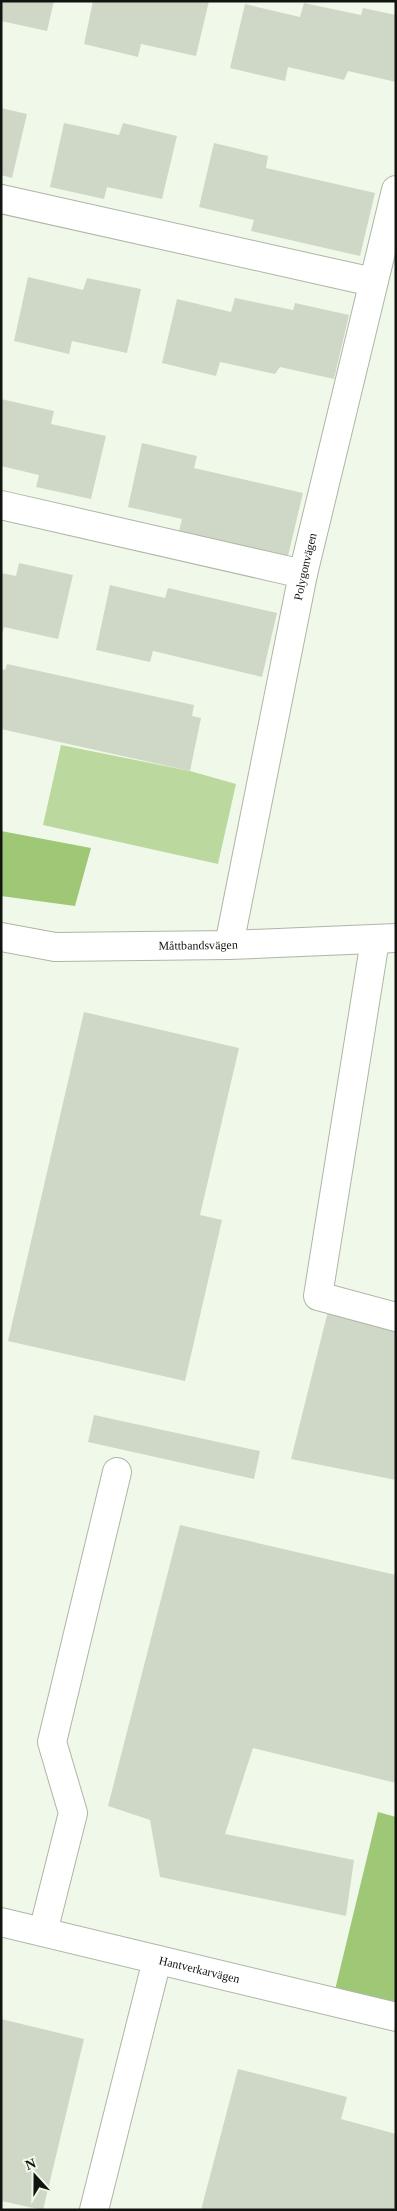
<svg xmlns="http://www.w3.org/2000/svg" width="397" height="2211" font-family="Georgia,serif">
	<rect width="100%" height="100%" fill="#f0f9e9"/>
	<path fill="#bbd99f" d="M61 745 190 771 236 784 218 864 43 825Z"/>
	<path fill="#9fc876" d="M1 831 91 848 75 906 1 896Z
		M378 1812 396 1817V2007L334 1994Z"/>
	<path fill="#cfd8c7" d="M1 1H54L47 31 1 21Z
		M93 1H209L196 56 141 44 138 57 84 44Z
		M304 3 361 15 363 8 396 15V82L348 71 344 80 288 67 285 81 230 68 245 4 300 17Z
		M1 108 27 114 12 178 1 175Z
		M64 123 119 135 123 123 177 136 162 199 107 187 104 199 50 187Z
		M214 143 268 156 266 168 375 193 360 256 251 231 254 220 199 207Z
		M28 277 83 290 87 278 141 289 127 353 72 341 69 354 14 341Z
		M235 298 293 310 295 303 349 315 334 379 280 367 275 374 220 362 216 376 162 363 177 299 231 312Z
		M1 399 54 411 51 424 106 436 91 499 36 487 39 475 1 466Z
		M142 443 197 456 194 468 303 493 288 556 179 531 182 519 128 507Z
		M19 563 73 575 58 639 4 627 1 637V573L16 576Z
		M110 585 165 598 168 588 277 613 262 677 153 651 150 662 96 650Z
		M7 664 194 705 192 716 201 718 190 771 1 729V669L5 670Z
		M84 1012 239 1048 200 1215 222 1220 185 1381 8 1341Z
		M328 1311 396 1329V1480L291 1459Z
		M94 1415 260 1451 254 1479 88 1442Z
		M180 1525 396 1575V1783L253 1748 225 1834 354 1860 346 1916 160 1877 150 1820 108 1806Z
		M1 2019 84 2039 43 2210 1 2201Z
		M238 2069 347 2097 341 2119 396 2134V2210H201Z"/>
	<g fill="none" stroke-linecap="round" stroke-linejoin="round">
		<defs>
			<g id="minor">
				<path d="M1 199 373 282"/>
				<path d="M1 505 303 574"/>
				<path id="s1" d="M1 937 55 947 229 945 396 938"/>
				<path d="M375 940 318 1296 396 1317"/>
				<path id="s2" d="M229 945 303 574 396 190"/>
				<path id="s3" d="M1 1922 396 2017"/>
				<path d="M43 1932 73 1813 52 1742 117 1472"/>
				<path d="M94 2210 157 1960"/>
			</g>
		</defs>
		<use href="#minor" stroke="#adb6a6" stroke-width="30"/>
		<use href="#minor" stroke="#fff" stroke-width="28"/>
	</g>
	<g text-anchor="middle" stroke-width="4" stroke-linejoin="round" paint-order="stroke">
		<g font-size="12" fill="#11140f" stroke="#f0f9e9">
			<text dy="4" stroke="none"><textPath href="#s2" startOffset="386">Polygonvägen</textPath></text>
			<text dy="4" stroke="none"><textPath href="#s1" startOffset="198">Måttbandsvägen</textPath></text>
			<text dy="4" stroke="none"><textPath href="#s3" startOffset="204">Hantverkarvägen</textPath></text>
		</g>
	</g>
	<rect width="397" height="2211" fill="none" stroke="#11140f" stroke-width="5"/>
	<g transform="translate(35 2176) rotate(339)" stroke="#f0f9e9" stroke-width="4" paint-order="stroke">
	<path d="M0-4L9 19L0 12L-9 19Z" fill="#11140f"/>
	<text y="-8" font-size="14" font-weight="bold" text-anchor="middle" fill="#11140f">N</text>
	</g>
</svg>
